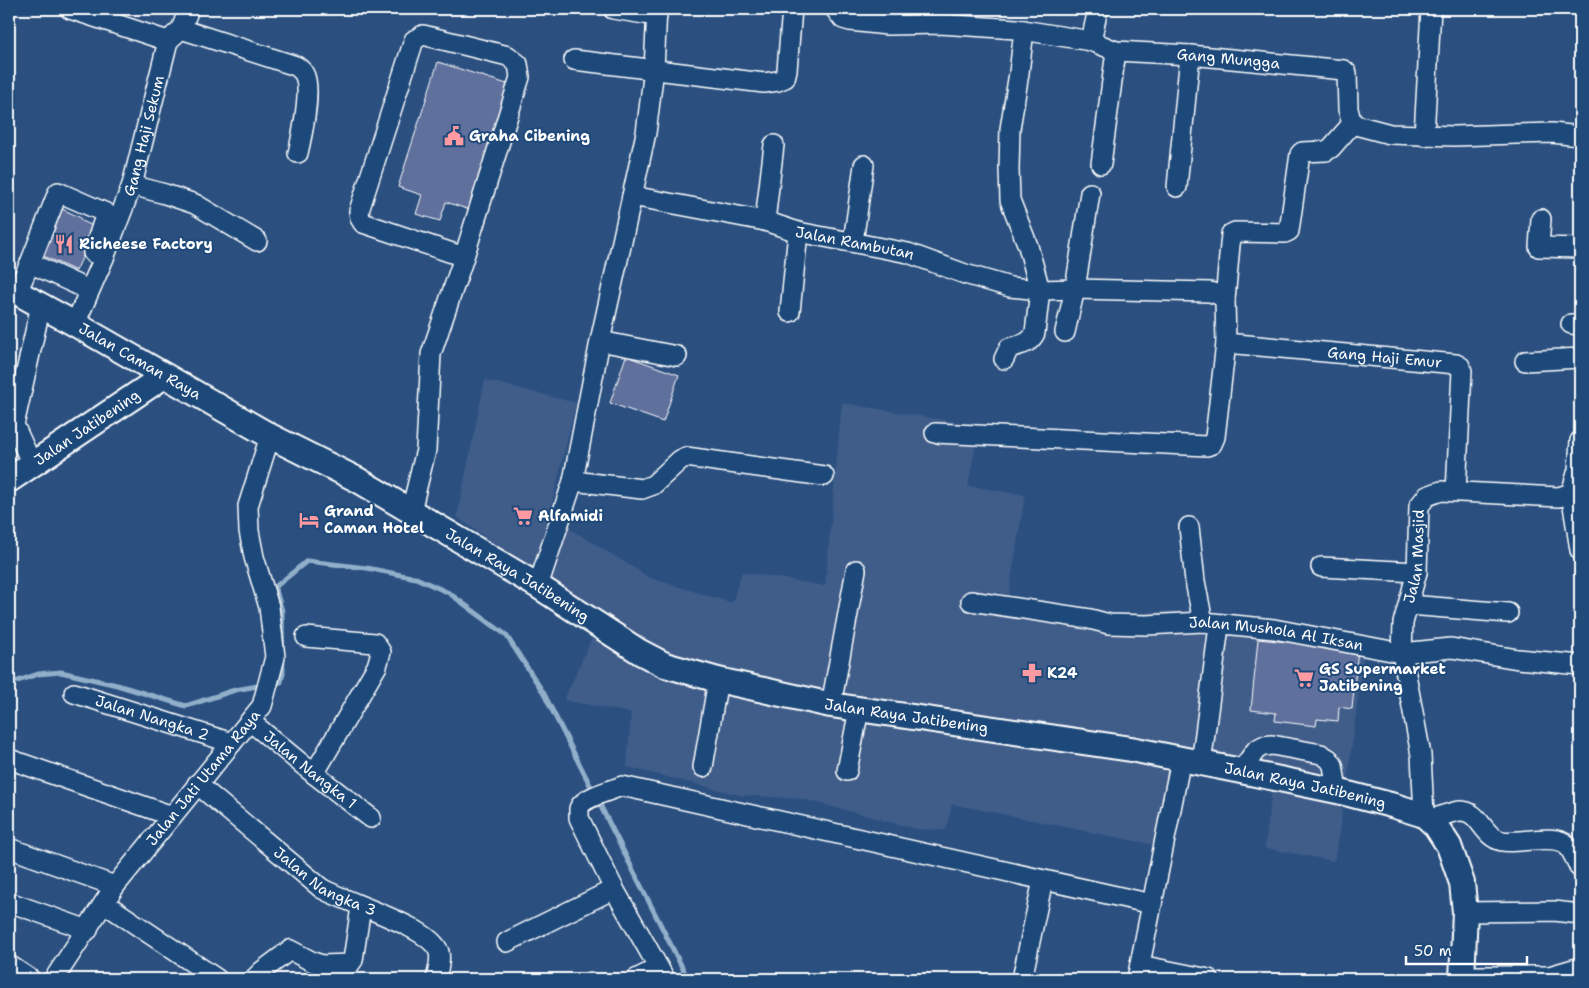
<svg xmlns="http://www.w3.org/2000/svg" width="1589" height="988" font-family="'Shantell Sans',sans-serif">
	<rect width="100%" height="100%" fill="#2b5080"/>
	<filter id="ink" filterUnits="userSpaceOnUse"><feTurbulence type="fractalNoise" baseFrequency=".02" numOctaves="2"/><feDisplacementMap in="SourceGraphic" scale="10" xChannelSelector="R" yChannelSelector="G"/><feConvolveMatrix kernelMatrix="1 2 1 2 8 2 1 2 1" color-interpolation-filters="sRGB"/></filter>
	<g filter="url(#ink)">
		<path fill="#3f5d8a" d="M485 380 576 403 549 516 650 578 732 603 742 572 825 586 842 403 979 426 968 486 1025 495 1008 599 1112 614 1199 610 1364 651 1347 783 1334 861 1265 848 1272 789 1190 762 1165 847 952 804 946 830 917 829 803 799 740 795 627 767 631 713 564 700 600 620 457 517Z"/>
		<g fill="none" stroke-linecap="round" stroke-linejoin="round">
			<path stroke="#92afca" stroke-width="5" d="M9 684 38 674 61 672 117 685 186 706 235 690 263 685
				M272 684 281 682 283 673 282 611 275 587 307 561 367 568 416 578 449 593 506 635 543 692 688 979"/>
		</g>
		<path fill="#60709c" stroke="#fff" d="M438 62 510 85 470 210 446 202 440 221 416 214 422 195 398 187Z
			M58 207 81 218 80 220 93 226 89 234 92 236 76 271 37 253Z
			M626 356 679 375 663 422 610 403Z
			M1258 639 1358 649 1352 709 1339 707 1338 721 1317 719 1316 726 1275 721 1276 713 1251 710Z"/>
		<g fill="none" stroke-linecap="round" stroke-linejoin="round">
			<defs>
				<g id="minor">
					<path d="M70 9 168 41"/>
					<path d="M613 9 657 16"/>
					<path id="s1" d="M835 9 843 19 850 21 887 25 940 24 1016 29 1091 41 1116 51 1190 55 1344 70 1347 73 1348 109 1352 124"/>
					<path d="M181 29 189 9"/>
					<path d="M168 41 181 29 296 66C299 68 302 70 304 74 312 88 302 136 298 153"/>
					<path d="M1091 41 1098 9"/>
					<path d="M574 60 764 83 778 81 785 78 787 70 792 9"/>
					<path id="s2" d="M1352 124 1331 148 1326 151 1302 152 1300 154 1289 231 1285 233 1235 232 1231 234 1225 300 1226 343 1456 364 1460 366 1462 371 1456 491"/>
					<path d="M1352 124 1390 134 1454 136 1552 133 1580 136"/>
					<path d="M1424 136 1431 9"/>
					<path d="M1101 164 1116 51"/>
					<path d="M132 185 165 194 195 204 257 241"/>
					<path d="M1177 187 1190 55"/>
					<path id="s3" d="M632 196 765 221 798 232 908 253 965 274 1010 287 1040 290 1075 289 1210 292 1219 295 1225 300"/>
					<path d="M1541 219 1539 247 1580 248"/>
					<path d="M765 221 774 145"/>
					<path d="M853 242 864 165"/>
					<path d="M30 263 82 287"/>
					<path d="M17 292 30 263 58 192 106 213 93 253"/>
					<path d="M790 312 798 232"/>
					<path id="s4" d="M75 324 104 258 132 185 168 41"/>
					<path d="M1571 324 1580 325"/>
					<path d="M1065 332 1075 289 1090 193"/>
					<path d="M600 341 677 356"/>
					<path d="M1004 359 1009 348C1021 344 1029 345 1035 333L1040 290 1028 246 1010 200 1009 169 1010 129 1019 73 1024 30"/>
					<path d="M1525 361 1580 358"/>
					<path d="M935 433 1207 446 1212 444 1215 437 1226 343"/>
					<path d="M32 464 14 425 41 305"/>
					<path d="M573 481 642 489 653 485 680 460 686 457 824 476"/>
					<path d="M1571 493 1580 550"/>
					<path d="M411 511 426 450 431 354 464 257 520 77 518 64 508 56 423 35 414 40 359 211 360 218 363 223 464 257"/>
					<path d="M1189 527 1195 581 1203 622"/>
					<path d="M1321 567 1417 572"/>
					<path d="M538 586 573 481 600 341 646 133 654 69 657 9"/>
					<path id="s5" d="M971 601 1090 619 1109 624 1146 625 1203 622 1274 629 1402 653 1451 648 1518 659 1580 665"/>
					<path d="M1409 605 1508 613"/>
					<path d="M306 637 375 643 381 652 377 666 314 774"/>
					<path id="s6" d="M74 693 232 743"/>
					<path d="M831 705 856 570"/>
					<path id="s7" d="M251 722 314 774 371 818"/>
					<path d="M9 759 172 816"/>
					<path d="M1201 764 1218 634"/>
					<path d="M703 767 718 680"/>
					<path d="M847 771 859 709"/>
					<path d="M1241 771 1256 750 1263 746 1272 745 1321 754 1329 759 1333 765 1337 791"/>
					<path id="s8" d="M197 784 321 888C346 903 430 926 439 952 441 960 438 971 436 979"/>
					<path id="s9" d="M1424 815 1421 755 1402 653 1403 623 1417 572 1419 506 1427 496 1441 491 1559 497 1571 493 1578 470 1580 441"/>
					<path d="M1430 820C1439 817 1450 812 1460 811 1480 810 1482 837 1502 841 1517 844 1556 833 1567 845 1572 851 1576 861 1580 868"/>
					<path d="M9 848 115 886"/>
					<path d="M9 902 88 930"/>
					<path d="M104 903 217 979"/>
					<path d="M1465 912 1554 911 1580 914"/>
					<path d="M507 942 614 889"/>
					<path d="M9 965 30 979"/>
					<path d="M1140 965 1209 979"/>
					<path d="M1463 976H1549L1580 967"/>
					<path id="s10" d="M54 979 115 886 262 706 275 657 269 607 254 557 249 531 248 506 270 436"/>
					<path d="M254 979 262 971 290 950 313 962 322 965 350 964 353 960 361 907"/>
					<path d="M636 979 658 968"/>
					<path d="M665 979 614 889 579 818C579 817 579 810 579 809 581 798 612 790 622 786L1152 904"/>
					<path d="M1022 979 1043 880"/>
					<path d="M1137 979 1181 759"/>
				</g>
				<g id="major">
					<path id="s11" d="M9 288 75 324 270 436 358 480 538 586 640 652 665 665 718 680 831 705 1131 749 1241 771 1337 791 1395 806 1424 815 1436 826 1449 846 1462 883 1465 912 1462 979"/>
					<path id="s12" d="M9 480 164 376"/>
				</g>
			</defs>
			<use href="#minor" stroke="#fff" stroke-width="22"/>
			<use href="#major" stroke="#fff" stroke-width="28"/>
			<use href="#minor" stroke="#1f4a7a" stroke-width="19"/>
			<use href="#major" stroke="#1f4a7a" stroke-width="24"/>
		</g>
	</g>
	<defs>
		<symbol id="civic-bare" viewBox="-9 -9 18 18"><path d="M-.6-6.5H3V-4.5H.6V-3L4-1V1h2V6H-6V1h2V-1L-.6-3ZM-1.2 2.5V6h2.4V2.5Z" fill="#ff9aa2" stroke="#1f4a7a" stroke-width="2.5" paint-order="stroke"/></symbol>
		<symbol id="restaurant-bare" viewBox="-9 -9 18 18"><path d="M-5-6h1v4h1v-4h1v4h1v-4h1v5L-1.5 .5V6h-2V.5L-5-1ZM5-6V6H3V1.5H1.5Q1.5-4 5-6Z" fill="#ff9aa2" stroke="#1f4a7a" stroke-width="2.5" paint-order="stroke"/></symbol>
		<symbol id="supermarket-bare" viewBox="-9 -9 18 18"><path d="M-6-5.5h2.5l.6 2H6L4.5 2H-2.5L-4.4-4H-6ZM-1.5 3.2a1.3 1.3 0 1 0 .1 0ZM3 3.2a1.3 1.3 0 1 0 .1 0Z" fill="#ff9aa2" stroke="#1f4a7a" stroke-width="2.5" paint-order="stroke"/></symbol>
		<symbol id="hotel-bare" viewBox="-9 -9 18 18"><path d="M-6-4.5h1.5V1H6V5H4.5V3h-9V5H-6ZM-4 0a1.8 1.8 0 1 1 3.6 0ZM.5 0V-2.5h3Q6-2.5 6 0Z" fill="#ff9aa2" stroke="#1f4a7a" stroke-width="2.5" paint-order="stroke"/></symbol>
		<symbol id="pharmacy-bare" viewBox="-9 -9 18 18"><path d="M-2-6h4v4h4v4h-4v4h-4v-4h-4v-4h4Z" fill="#ff9aa2" stroke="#1f4a7a" stroke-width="2.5" paint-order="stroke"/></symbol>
	</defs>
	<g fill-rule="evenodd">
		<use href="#civic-bare" x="440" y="122" width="28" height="28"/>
		<use href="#restaurant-bare" x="50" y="230" width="28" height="28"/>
		<use href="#supermarket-bare" x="509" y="502" width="28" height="28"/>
		<use href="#hotel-bare" x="295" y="506" width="28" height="28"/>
		<use href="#pharmacy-bare" x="1018" y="659" width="28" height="28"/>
		<use href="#supermarket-bare" x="1290" y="664" width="28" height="28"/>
	</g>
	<g text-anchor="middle" stroke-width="4" stroke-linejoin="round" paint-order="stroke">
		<g font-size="15" fill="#fff" stroke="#1f4a7a">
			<text dy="5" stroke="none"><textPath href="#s1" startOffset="402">Gang Mungga</textPath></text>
			<text dy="5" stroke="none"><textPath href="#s4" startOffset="201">Gang Haji Sekum</textPath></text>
			<text dy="5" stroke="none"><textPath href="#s3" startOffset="228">Jalan Rambutan</textPath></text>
			<text dy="5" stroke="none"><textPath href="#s2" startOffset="470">Gang Haji Emur</textPath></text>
			<text dy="5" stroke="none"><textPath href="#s11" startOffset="150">Jalan Caman Raya</textPath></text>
			<text dy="5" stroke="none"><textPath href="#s12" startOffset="94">Jalan Jatibening</textPath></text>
			<text dy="5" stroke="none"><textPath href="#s9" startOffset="262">Jalan Masjid</textPath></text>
			<text dy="5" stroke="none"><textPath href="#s11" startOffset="584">Jalan Raya Jatibening</textPath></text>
			<text dy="5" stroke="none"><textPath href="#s5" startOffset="308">Jalan Mushola Al Iksan</textPath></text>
			<text dy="5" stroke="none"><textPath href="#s11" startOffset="1004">Jalan Raya Jatibening</textPath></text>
			<text dy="5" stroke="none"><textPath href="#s6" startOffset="82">Jalan Nangka 2</textPath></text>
			<text dy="5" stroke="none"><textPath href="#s7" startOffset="76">Jalan Nangka 1</textPath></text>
			<text dy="5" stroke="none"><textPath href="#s10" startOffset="251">Jalan Jati Utama Raya</textPath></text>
			<text dy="5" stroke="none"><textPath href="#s11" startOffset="1409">Jalan Raya Jatibening</textPath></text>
			<text dy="5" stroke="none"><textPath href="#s8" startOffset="162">Jalan Nangka 3</textPath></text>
		</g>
		<g font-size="15" font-weight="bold" fill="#fff" stroke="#1f4a7a" text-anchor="start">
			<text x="469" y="141">Graha Cibening</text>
			<text x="79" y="249">Richeese Factory</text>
			<text x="324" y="516">Grand<tspan x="324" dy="17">Caman Hotel</tspan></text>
			<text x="538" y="521">Alfamidi</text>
			<text x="1319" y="674">GS Supermarket<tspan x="1319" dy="17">Jatibening</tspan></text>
			<text x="1047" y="678">K24</text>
		</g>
	</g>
	<rect width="1589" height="988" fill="none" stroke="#1f4a7a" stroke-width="30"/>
	<rect x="15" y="15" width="1559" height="958" fill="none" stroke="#fff" stroke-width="2" filter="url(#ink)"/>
	<path d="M1406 956v8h121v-8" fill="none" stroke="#ffffff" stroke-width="2.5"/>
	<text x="1414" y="956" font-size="15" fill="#ffffff" stroke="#1f4a7a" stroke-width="4" paint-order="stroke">50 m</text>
</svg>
